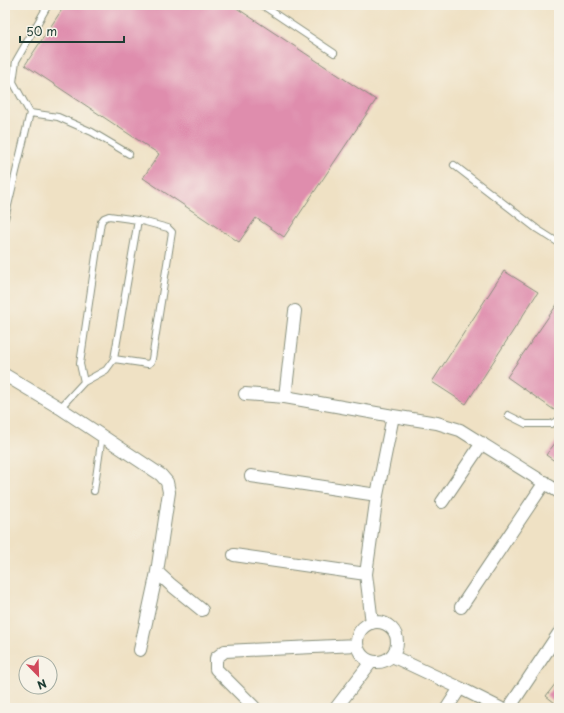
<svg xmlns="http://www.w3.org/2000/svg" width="564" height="713" font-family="'Playpen Sans',sans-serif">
	<rect width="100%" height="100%" fill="#f7f3e8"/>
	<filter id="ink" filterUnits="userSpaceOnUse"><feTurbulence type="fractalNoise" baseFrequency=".025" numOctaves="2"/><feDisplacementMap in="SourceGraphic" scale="8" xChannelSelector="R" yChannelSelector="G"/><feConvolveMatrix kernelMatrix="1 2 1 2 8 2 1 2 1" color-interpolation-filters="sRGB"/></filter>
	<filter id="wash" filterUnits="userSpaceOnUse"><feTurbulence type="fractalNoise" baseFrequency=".012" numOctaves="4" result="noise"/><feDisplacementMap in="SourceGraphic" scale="16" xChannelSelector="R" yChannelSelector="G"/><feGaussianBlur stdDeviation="0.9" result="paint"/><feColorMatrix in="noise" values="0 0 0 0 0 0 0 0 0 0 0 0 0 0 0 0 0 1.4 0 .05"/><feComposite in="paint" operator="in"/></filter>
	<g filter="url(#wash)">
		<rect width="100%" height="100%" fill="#efe1c4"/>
		<g id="blocks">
			<path fill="#df8dad" d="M65 5H232L376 100 284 237 256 218 239 242 143 178 159 154 25 65Z
				M504 271 538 292 466 404 432 382Z
				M558 303 559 304V409L557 412 507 377Z
				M559 438V464L546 455Z
				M559 679V706L546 696Z"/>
		</g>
	</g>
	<g filter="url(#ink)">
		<use href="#blocks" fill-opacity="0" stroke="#878f7c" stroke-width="1"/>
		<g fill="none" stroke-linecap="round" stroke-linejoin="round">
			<defs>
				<path id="lane" d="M262 5 334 53
					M30 113 58 117 92 132 129 154
					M454 165 537 229 559 243
					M5 218 30 113 13 82 16 61 48 5
					M84 382 80 364 101 222 104 218 109 216 138 220 168 228 172 232 152 359 151 362 148 364 114 359
					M60 408 84 382 106 370 114 359 138 220
					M508 415 526 424H551L559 420
					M94 491 102 436"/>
				<path id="street" d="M295 311 285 397 393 416
					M5 375 60 408 161 475 167 482 169 492 157 572 170 584 202 610
					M245 394 285 397
					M251 476 377 495
					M442 502 482 443
					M234 555 366 574
					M461 607 545 482
					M357 642a20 20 0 1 1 40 0a20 20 0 1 1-40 0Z
					M372 623 366 574 377 495 393 416 437 423 460 430 559 492
					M140 650 157 572
					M392 656 460 688 500 708
					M254 707 216 669V658L225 651 357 645
					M336 708 371 662
					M447 708 460 688
					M509 708 559 633"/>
			</defs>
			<use href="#lane" stroke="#878f7c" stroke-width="8"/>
			<use href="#street" stroke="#878f7c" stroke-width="14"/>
			<use href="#lane" stroke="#fff" stroke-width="6"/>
			<use href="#street" stroke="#fff" stroke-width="12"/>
		</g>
	</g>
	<rect width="564" height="713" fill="none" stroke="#f7f3e8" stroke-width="20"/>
	<g transform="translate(38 675) rotate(157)"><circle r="19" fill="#f7f3e8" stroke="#a1aaa0"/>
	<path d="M0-3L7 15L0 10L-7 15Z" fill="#d1495b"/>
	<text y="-6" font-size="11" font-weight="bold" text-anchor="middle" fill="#1f3d34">N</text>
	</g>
	<path d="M20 36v6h104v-6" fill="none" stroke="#1f3d34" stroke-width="2"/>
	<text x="26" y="36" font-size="12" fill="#1f3d34" stroke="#f7f3e8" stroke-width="3" paint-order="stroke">50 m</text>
</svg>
